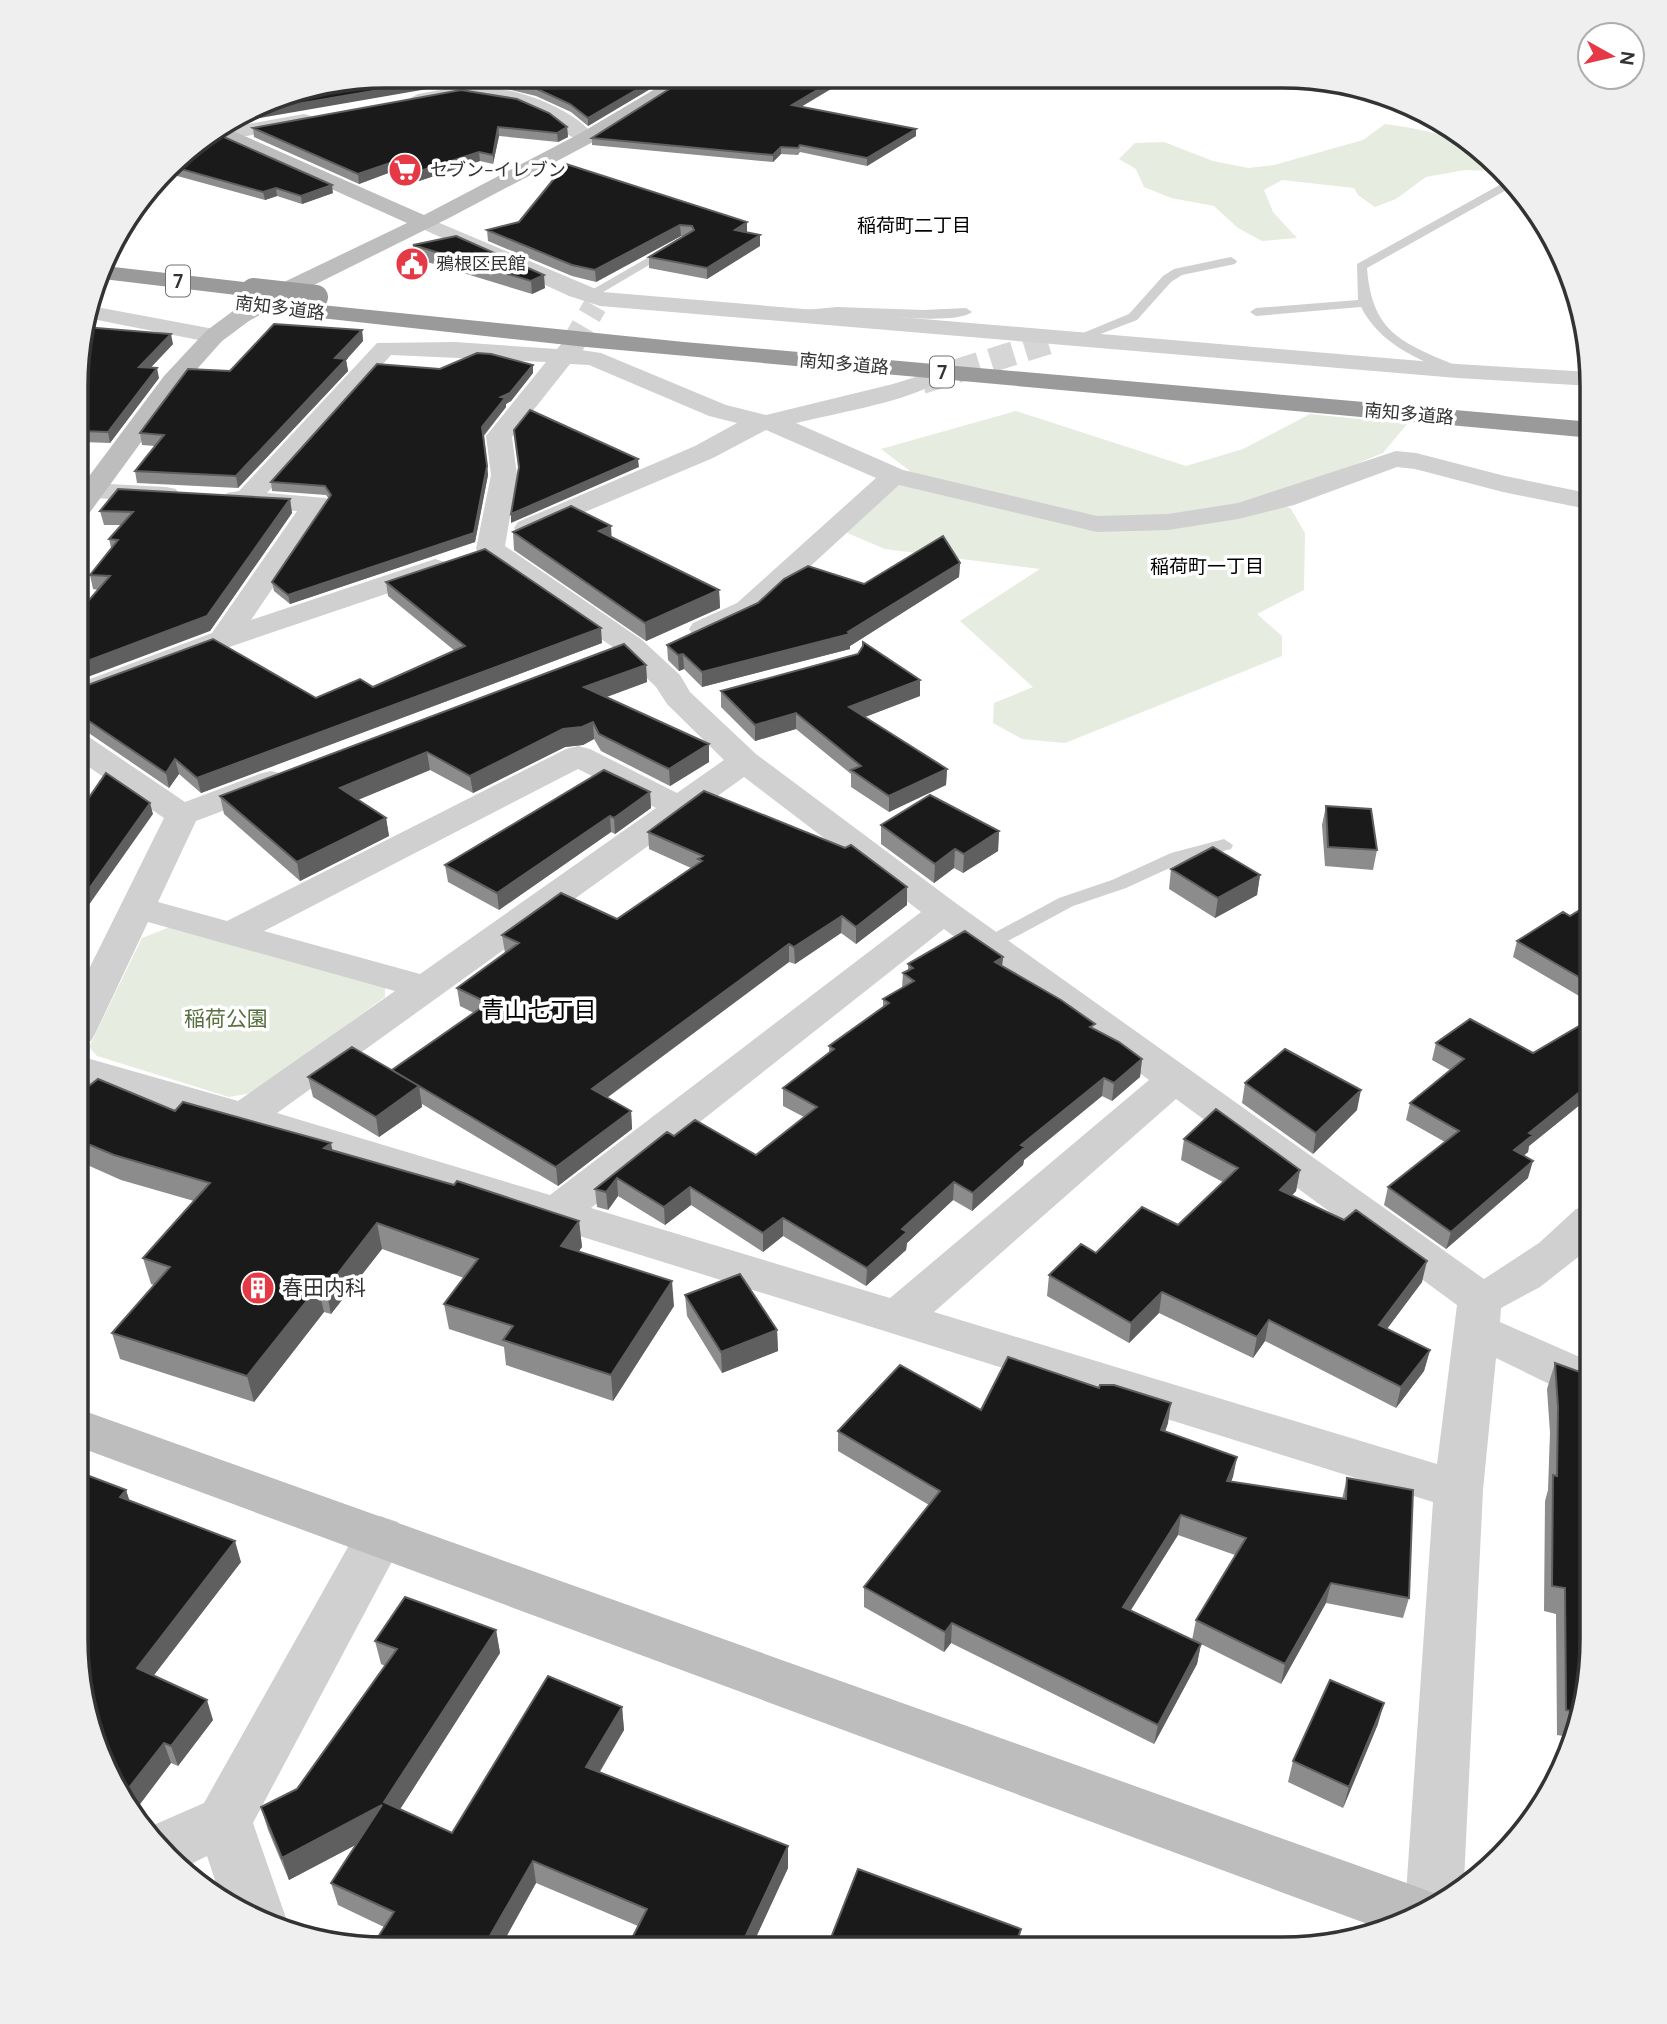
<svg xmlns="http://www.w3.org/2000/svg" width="1667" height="2024" font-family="'DM Sans','Noto Sans JP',sans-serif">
	<rect width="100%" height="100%" fill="#fff"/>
	<path fill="#e6ecdf" d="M1385 124C1432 131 1460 135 1495 171L1465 170 1426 177 1396 199 1375 207 1358 195 1354 188 1282 180 1264 190 1273 212 1297 238 1262 241 1238 228 1214 206 1171 198 1144 187 1136 169 1119 159 1135 143 1164 142 1213 161 1248 168 1274 165 1363 140Z
		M1016 411 1186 466 1243 449 1310 414 1407 424 1383 453 1272 498 1291 509 1305 533 1304 590 1257 614 1282 636V656L1065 743 1022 739 993 723 994 703 1033 687 960 621 1040 569 885 549 845 532 910 471 881 449Z
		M170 927 385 987V997L252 1093 229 1097 97 1056 89 1047 142 938Z"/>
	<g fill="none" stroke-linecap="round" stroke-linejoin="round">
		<path stroke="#d6d6d6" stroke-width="24" stroke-dasharray="24 12" stroke-linecap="butt" d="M571 347 595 306
			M922 382 1059 339"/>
		<path fill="#d0d0d0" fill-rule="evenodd" d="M1505 182 1510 188 1367 268C1372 336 1406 344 1462 368V374H1452C1416 358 1380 344 1361 307L1256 316 1250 312 1256 308 1358 300 1357 264Z
			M668 246 678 248 593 298 583 295Z
			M1231 257 1237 261 1235 264 1182 275 1171 282 1137 320 1077 343 1072 344 1066 340 1129 314 1163 276 1174 269Z
			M837 307 923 310 966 308 972 312C956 325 881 315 858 315 844 314 795 321 788 315L794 311Z
			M1224 839 1233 845 1231 849 1185 861 1126 888 1073 906 995 948H981L978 944 981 940 1059 898 1112 880 1171 853Z"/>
		<path fill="#d0d0d0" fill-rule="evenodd" d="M979 77H1035C1026 86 988 86 979 77Z
			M462 86C502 83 571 104 596 138L593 142C576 146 556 124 541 116 495 92 466 96 418 104L409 99 418 94Z
			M304 114 311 116 313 120 311 124 226 140 217 134 226 128Z
			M423 216 603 292 1457 364 1590 372 1592 386 1457 378 600 306 569 296 416 226 413 222 416 218Z
			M91 306 214 329 222 331 226 336 222 341 214 343 87 318Z
			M571 340 579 342 583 347 581 350 601 353 726 405 766 415 893 384 922 375 931 377 934 382C923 398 820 417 796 423L903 470 1097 516 1168 514 1238 503 1396 451 1416 453 1505 476 1592 494V510L1503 492 1415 469 1397 467 1294 505 1238 519 1168 530 1097 532 899 485 757 615 715 635 704 638 693 635 689 629 693 623 737 603 876 478 766 430 713 458 528 536 518 534 514 528 518 522 695 446 737 423 709 416 589 365 570 364 512 437 517 475 505 546 642 640 680 675 690 692 756 754 957 904 1484 1279 1539 1243 1576 1209 1591 1205V1247L1540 1287 1501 1308 1500 1322 1591 1362V1401L1574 1396 1496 1358 1483 1490 1464 1881 1436 1907 1408 1916 1405 1908 1433 1502 230 1127 76 1081V1055L238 1101 395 991 148 922 96 1032 91 1041 77 1044V993L164 818 77 759V734L89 737 185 802 259 774 271 771 283 774 288 781 283 788 196 821 158 902 227 921 566 749 578 746 590 749 677 793 724 760 667 704 656 687 620 652 480 555 476 549 491 475 486 436 546 362 391 355 267 493 326 498 330 504 251 620 435 559 445 562 449 568 445 574 179 664 77 704V684L212 633 297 511 237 507 227 505 223 499 227 493 239 491 377 343 455 342 557 349 563 342ZM578 769 656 808 420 974 264 931ZM744 777 921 912 550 1195 277 1113ZM944 929 1149 1080 890 1298 591 1208ZM1176 1099 1457 1305 1437 1464 934 1312Z
			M91 483 166 487 176 489 179 495 176 501 166 503 81 497 78 491 81 485Z
			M380 1516 398 1522 405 1537 253 1823 286 1918 281 1930 222 1901 207 1856 185 1867 149 1827 204 1803 362 1522Z"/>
		<path fill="#bdbdbd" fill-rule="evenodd" d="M677 76H699L593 142 451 217 298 293 249 321 222 341 182 386 88 515 78 517V491L164 376 206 331 233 311 282 283 407 223 211 135 224 127 424 215 579 134Z
			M76 1408 1415 1886 1436 1894 1440 1904 1436 1907 1373 1926 76 1446Z"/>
		<path fill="#9a9a9a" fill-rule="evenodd" d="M105 266 253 283 261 285 264 290 261 295 253 297 103 279 101 278Z
			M292 302 684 342 1592 422V438L586 347 284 314 281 309 284 304Z"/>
		<path stroke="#9a9a9a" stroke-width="24" d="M253 290 316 297"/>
	</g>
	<path fill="#8c8c8c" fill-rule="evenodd" d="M388 75 672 76 588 126 571 112 536 96 498 87Z
		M851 77 801 107 916 129V136L867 166 800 152 798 155 781 154 773 162 592 145V138Z
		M567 127 568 137 558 142 499 136 493 164 480 161 419 181 391 172 359 184 254 137 253 128Z
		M181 152 333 193 302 204 277 196 265 200 170 174 141 201Z
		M566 164 760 246 707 279 649 268V257L683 236H681L596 282 572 276 488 241 487 230 519 222Z
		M456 236 545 288 532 294 414 258 413 245Z
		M93 313 96 323 91 328 173 344 151 367 159 378 110 443 83 442 78 447V345Z
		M362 330 363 341 346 360 348 371 238 488 137 483 135 471 155 446 142 445 140 433 230 371Z
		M533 365V373L511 401 506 404V407L484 436 488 475 475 542 290 604 274 591 272 582 329 499 326 495 272 491 271 482 440 369Z
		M290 499 292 513 210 631 98 590 93 589 90 575 111 548 109 539 121 525H104L100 511Z
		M513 532 612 538 719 590 720 608 646 641 514 550Z
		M960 563 959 577 850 646V649L702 687 684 669 679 671 668 660 667 645 864 584Z
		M386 582 602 643 201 793 179 774 169 788 77 725V689L316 698 373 687 455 651 388 596Z
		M863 642 920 696 865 717 947 769 946 785 889 812 851 787V774L796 729 755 741 721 707V691L858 654 863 647Z
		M646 665 647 682 606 697 709 762 670 786 601 751 594 739 583 745 565 747 473 793 430 770 358 800 386 818 389 836 300 881 224 814 220 796Z
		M650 792 651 808 615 834 611 832 499 910 448 882 445 865Z
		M1326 806 1377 850 1373 870 1325 866 1322 825Z
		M881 825 999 831 998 851 963 873 954 868 934 883 881 844Z
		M648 832 907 887V905L856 944 841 933 795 964 789 962 607 1098 631 1111 632 1129 558 1186 422 1104V1107L379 1137 313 1097 308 1077 392 1071 474 1013 460 1006 457 988 505 953 502 935 617 919 691 868 649 849Z
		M1171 869 1260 875 1257 895 1215 918 1169 889Z
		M1591 903V1003L1513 957 1517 941 1570 916Z
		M1003 957 1002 966 1094 1030 1142 1059 1140 1077 1112 1101 1102 1096 1024 1160 1023 1165 972 1211 953 1200 907 1243 906 1250 866 1286 783 1236 763 1252 691 1205 665 1225 618 1196 608 1210 597 1207 595 1189 674 1136 756 1155 804 1117 783 1106V1088L829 1053V1046L883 1007V999L902 988 903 973 908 971V964Z
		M1591 1008V1111L1581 1104 1529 1146 1528 1152 1523 1156 1528 1178 1446 1249 1384 1205 1388 1187 1445 1142 1406 1120 1410 1103 1450 1070 1432 1060 1436 1043 1533 1053 1588 1022Z
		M1245 1083 1357 1110 1313 1154 1242 1103Z
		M76 1096 175 1111 332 1151 579 1221 582 1247 578 1252 674 1306 613 1401 506 1365 504 1347 449 1329 444 1304 464 1278 382 1249 331 1314 324 1312 254 1402 120 1359 112 1333 154 1285 151 1284 143 1258 194 1201 121 1180 76 1160Z
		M1184 1139 1300 1170 1296 1191 1292 1195 1422 1282 1387 1329 1430 1350 1424 1371 1396 1408 1265 1341 1253 1358 1159 1313 1129 1343 1047 1296 1049 1275 1096 1253 1178 1225 1223 1182 1181 1160Z
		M685 1295 777 1330 778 1351 722 1373 687 1316Z
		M1555 1363 1591 1659 1575 1738 1557 1735 1556 1614 1544 1611 1545 1501 1548 1490 1550 1433 1547 1389Z
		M981 1410 1168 1423 1165 1432 1237 1457 1231 1482 1342 1499 1347 1478 1409 1598 1403 1618 1326 1603 1281 1684 1201 1644 1197 1664 1154 1744 951 1643 944 1652 864 1607V1587L929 1505 838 1451V1431ZM1178 1535 1235 1555 1196 1620 1192 1640 1131 1610Z
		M126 1490 129 1501 241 1562 154 1675 213 1720 178 1766 171 1763 134 1812Z
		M496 1630 500 1653 400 1809 452 1833 622 1707 624 1730 600 1772 788 1846V1868L751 1948H627L638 1926 536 1883 500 1948H371L384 1927 338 1905 331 1883 357 1844 289 1880 268 1830 261 1807 297 1789 385 1666 381 1664 375 1641Z
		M1378 1724 1343 1808 1288 1782 1293 1761Z"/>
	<path fill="#5f5f5f" d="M461 76 462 83 231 123 250 112Z
		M660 76H672L588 126V118Z
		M839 77H851L792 112V105Z
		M498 127 499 136 493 164V155Z
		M567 127 568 137 558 142 557 133Z
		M916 129V136L867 166V158Z
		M781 147V154L773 162V155Z
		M479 152 480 161 419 181 417 172Z
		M390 163 391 172 359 184 358 174Z
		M169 167 170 174 141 201Z
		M332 185 333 193 302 204 301 196Z
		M276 188 277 196 265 200 263 192Z
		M747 222V233L735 230Z
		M680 225 681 236 596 282 595 270Z
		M760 235V246L707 279V268Z
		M544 275 545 288 532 294 531 281Z
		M93 313 96 323 81 337 87 319Z
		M362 330 363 341 346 360 348 371 238 488 236 476 335 358Z
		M171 334 173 344 142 377 139 367Z
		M533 365V373L511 401 506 404V407L483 436 482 427 501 397Z
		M157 368 159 378 110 443 108 432Z
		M81 431 83 442 78 447V434Z
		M638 459 639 467 511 523V514Z
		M487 466 488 475 475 542 290 604 288 595Z
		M290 499 292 513 210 631 77 681V665Z
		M611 526 612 543 599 531Z
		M960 563 959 577 850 646V649L702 687V672L848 632Z
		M719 590 720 608 646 641 645 623Z
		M601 628 602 643 201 793 197 778Z
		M683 654 684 669 679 671 678 655Z
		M646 665 647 682 585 705 584 687Z
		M920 680V696L849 723V707Z
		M796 713V729L755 741V725Z
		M593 722 594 739 583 745 565 747 473 793 470 776 563 729Z
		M709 744V762L670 786 669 769Z
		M427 752 430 770 343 806 340 788Z
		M175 759 179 774 169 788 166 773Z
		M947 769 946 785 889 812V796Z
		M650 792 651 808 615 834 614 818Z
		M150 803 153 814 86 909 87 915 77 930V914L79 903Z
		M610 816 611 832 499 910 497 893Z
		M386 818 389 836 300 881 297 862Z
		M999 831 998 851 963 873 964 854Z
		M955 849 954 868 934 883 935 864Z
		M1260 875 1257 895 1215 918 1218 898Z
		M907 887V905L856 944V927Z
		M842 916 841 933 795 964 794 947Z
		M789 944V962L594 1107 592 1089Z
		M1003 957 1001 975 995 962Z
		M1142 1059 1140 1077 1112 1101 1114 1083Z
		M1104 1078 1102 1096 1024 1160 1023 1165 972 1211 973 1193 1021 1145Z
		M419 1086 422 1107 379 1137 376 1117Z
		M1586 1087 1581 1104 1529 1146 1528 1152 1509 1167 1514 1150 1529 1133Z
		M1361 1090 1357 1110 1313 1154 1316 1133Z
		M631 1111 632 1129 558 1186 556 1167Z
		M331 1143 336 1168 324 1148Z
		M1533 1161 1528 1178 1446 1249 1451 1232Z
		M1300 1170 1296 1191 1277 1211 1280 1190Z
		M617 1178 618 1196 608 1210 606 1192Z
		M954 1182 953 1200 907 1243 906 1250 866 1286 867 1268 902 1229Z
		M690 1187 691 1205 665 1225 664 1207Z
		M783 1218V1236L763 1252V1233Z
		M579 1221 582 1247 563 1272 561 1246Z
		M377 1223 382 1249 331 1314 326 1289Z
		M1427 1261 1422 1282 1374 1346 1379 1325Z
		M672 1281 674 1306 613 1401 611 1375Z
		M318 1287 324 1312 254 1402 247 1376Z
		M1162 1292 1159 1313 1129 1343 1131 1323Z
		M1269 1320 1265 1341 1253 1358 1257 1337Z
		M777 1330 778 1351 722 1373 721 1352Z
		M1430 1350 1424 1371 1396 1408 1401 1387Z
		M1171 1403 1168 1423 1158 1450 1161 1430Z
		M1237 1457 1233 1477 1223 1501 1227 1481Z
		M126 1490 133 1511 120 1497Z
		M1181 1515 1178 1535 1120 1627 1123 1607Z
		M235 1541 241 1562 144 1688 137 1668Z
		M1331 1583 1326 1603 1281 1684 1285 1664Z
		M952 1623 951 1643 944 1652 945 1632Z
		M496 1630 500 1653 390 1825 384 1802Z
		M1201 1644 1197 1664 1154 1744 1158 1725Z
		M207 1700 213 1720 178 1766 171 1746Z
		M1384 1703 1378 1724 1343 1808 1349 1787Z
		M622 1707 624 1730 589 1789 586 1767Z
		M164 1743 171 1763 134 1812 121 1798Z
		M382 1805 388 1828 289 1880 282 1858Z
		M788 1846V1868L751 1948H740Z
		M533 1861 536 1883 500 1948H483Z
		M1021 1929 1018 1948H1014Z"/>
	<path fill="#1a1a1a" stroke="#5f5f5f" stroke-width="2" d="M388 75 660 76 588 118 570 104 535 88 497 79 461 76 250 112 286 92Z
		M690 76 839 77 792 105 916 129 867 158 800 145 798 148 781 147 773 155 592 138Z
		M461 90 517 99 549 113 567 127 557 133 498 127 493 155 479 152 417 172 390 163 358 174 253 128Z
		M215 133 332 185 301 196 276 188 263 192 170 166 181 152Z
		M566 164 747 222 735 230 760 235 707 268 649 257 694 230 692 226 680 225 595 270 572 265 487 230 519 222Z
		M456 236 544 275 531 281 413 245Z
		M274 324 362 330 335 358 346 359 236 476 135 471 164 435 140 433 188 369 230 371Z
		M84 327 171 334 139 367 157 368 108 432 81 431 78 434V345Z
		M477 353 491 354 533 365 510 393 501 397 505 398 482 427 487 466 474 533 288 595 272 582 331 495 325 486 271 482 377 364 440 369Z
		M530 410 638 459 511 514 519 467 514 430Z
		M118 489 290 499 207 616 77 665V614L110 576 90 575 118 540 109 539 133 512 100 511Z
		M571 506 611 526 599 531 719 590 645 623 513 532Z
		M943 536 960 563 848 632 850 634 702 672 683 654 678 655 667 645 758 603 784 579 808 566 864 584Z
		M485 549 601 628 197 778 175 759 166 773 77 713V689L213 639 316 698 360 679 373 687 465 646 386 582Z
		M863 642 920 680 849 707 947 769 889 796 851 770 861 766 796 713 755 725 721 691 858 654 863 646Z
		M624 644 646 665 584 687 709 744 669 769 599 734 593 722 582 727 563 729 470 776 427 752 340 788 386 818 297 862 220 796Z
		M604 770 650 792 614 818 610 816 497 893 445 865Z
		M106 773 150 803 79 903 84 904 77 914V815Z
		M704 791 845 848 851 845 907 887 856 927 842 916 794 947 789 944 592 1089 631 1111 556 1167 392 1070 488 1003 457 988 519 943 502 935 561 893 617 919 702 861 698 859 703 856 648 832Z
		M930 795 999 831 964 854 955 849 935 864 881 825Z
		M1326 806 1371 809 1377 850 1328 847Z
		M1213 847 1260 875 1218 898 1171 869Z
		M1591 903V984L1517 941 1563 912 1570 916Z
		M965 931 1003 957 995 962 1061 1000 1095 1024 1090 1027 1119 1042 1142 1059 1114 1083 1104 1078 1021 1145 1025 1147 973 1193 954 1182 902 1229 907 1232 867 1268 783 1218 763 1233 690 1187 664 1207 617 1178 606 1192 595 1189 667 1132 674 1136 695 1120 756 1155 817 1107 783 1088 834 1049 829 1046 889 1003 883 999 914 981 903 973 913 968 908 964Z
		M1470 1019 1533 1053 1591 1019V1090L1586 1087 1529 1133 1533 1135 1514 1150 1533 1161 1451 1232 1388 1187 1459 1131 1410 1103 1464 1059 1436 1043Z
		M352 1047 419 1086 376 1117 308 1077Z
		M1285 1049 1361 1090 1316 1133 1245 1083Z
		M98 1079 175 1111 183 1102 331 1143 324 1148 454 1185 457 1181 579 1221 561 1246 672 1281 611 1375 503 1340 513 1326 444 1304 478 1259 377 1223 326 1289 318 1287 247 1376 112 1333 170 1267 143 1258 210 1183 114 1155 76 1139V1096Z
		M1216 1109 1300 1170 1280 1190 1344 1220 1356 1210 1427 1261 1379 1325 1430 1350 1401 1387 1269 1320 1257 1337 1162 1292 1131 1323 1049 1275 1081 1244 1096 1253 1142 1207 1178 1225 1238 1168 1184 1139Z
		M740 1274 777 1330 721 1352 685 1295Z
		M1008 1357 1099 1388 1100 1385H1114L1171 1403 1161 1430 1237 1457 1227 1481 1346 1499 1347 1478 1413 1490 1409 1598 1331 1583 1285 1664 1196 1620 1246 1538 1181 1515 1123 1607 1201 1644 1158 1725 952 1623 945 1632 864 1587 940 1491 838 1431 900 1365 981 1410Z
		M1555 1363 1591 1376V1659L1580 1713 1566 1710 1565 1588 1552 1586 1553 1475 1557 1476 1558 1407Z
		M76 1471 126 1490 120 1497 235 1541 137 1668 207 1700 171 1746 164 1743 121 1798 117 1793 86 1718 75 1639Z
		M405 1597 496 1630 384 1802 452 1833 548 1676 622 1707 586 1767 788 1846 740 1948H627L647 1909 533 1861 483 1948H371L394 1912 331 1883 382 1805 282 1858 261 1807 297 1789 397 1649 375 1641Z
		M1330 1680 1384 1703 1349 1787 1293 1761Z
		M858 1869 1021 1929 1014 1948H827Z"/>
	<defs>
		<symbol id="supermarket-disc" viewBox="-11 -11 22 22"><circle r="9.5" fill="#e63946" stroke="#fff"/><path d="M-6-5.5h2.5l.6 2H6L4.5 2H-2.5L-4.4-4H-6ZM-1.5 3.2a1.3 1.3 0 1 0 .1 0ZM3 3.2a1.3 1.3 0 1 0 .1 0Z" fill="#fff"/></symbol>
		<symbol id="civic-disc" viewBox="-11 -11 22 22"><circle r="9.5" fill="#e63946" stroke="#fff"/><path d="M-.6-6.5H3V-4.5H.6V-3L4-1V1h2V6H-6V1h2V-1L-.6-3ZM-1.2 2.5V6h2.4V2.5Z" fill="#fff"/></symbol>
		<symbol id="building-disc" viewBox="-11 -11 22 22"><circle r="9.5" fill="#e63946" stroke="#fff"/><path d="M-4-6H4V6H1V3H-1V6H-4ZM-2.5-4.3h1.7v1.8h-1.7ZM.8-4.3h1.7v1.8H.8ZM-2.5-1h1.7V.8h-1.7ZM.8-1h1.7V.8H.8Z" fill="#fff"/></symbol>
	</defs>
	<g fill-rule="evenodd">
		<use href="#supermarket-disc" x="386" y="151" width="38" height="38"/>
		<use href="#civic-disc" x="393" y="245" width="38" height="38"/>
		<use href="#building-disc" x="239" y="1269" width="38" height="38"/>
	</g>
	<g text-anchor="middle" stroke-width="7" stroke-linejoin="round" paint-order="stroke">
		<g font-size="18" fill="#333" stroke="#fff" text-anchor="start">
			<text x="430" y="176">セブン-イレブン</text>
			<text x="436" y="270">鴉根区民館</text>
		</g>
		<g font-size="18" fill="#333" stroke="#fff">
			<text transform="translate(280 308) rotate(7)" y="6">南知多道路</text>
			<text transform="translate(844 364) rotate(5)" y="6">南知多道路</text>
			<text transform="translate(1409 414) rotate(5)" y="6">南知多道路</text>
		</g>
		<g font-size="19" fill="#000" stroke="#fff">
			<text x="914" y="232">稲荷町二丁目</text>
			<text x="1207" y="573">稲荷町一丁目</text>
		</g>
		<g fill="#fff" stroke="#707070" stroke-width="2">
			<rect x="166" y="265.5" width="24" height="31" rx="5"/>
			<rect x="930" y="356.5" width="24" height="31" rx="5"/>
		</g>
		<g font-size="19" font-weight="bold" fill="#333">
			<text x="178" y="288">7</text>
			<text x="942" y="379">7</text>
		</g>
		<g font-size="21" fill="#56703f" stroke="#fff">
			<text x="226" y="1026">稲荷公園</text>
		</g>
		<g font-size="21" fill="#333" stroke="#fff" text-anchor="start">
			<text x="282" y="1295">春田内科</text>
		</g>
		<g font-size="23" fill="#000" stroke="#fff">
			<text x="539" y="1018">青山七丁目</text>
		</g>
	</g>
	<path d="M0 0H1667V2024H0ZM386 88H1282A298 298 0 0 1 1580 386V1639A298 298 0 0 1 1282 1937H386A298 298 0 0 1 88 1639V386A298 298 0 0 1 386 88Z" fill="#efefef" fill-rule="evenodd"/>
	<path fill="none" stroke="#333" stroke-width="3.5" d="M386 88H1282A298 298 0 0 1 1580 386V1639A298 298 0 0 1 1282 1937H386A298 298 0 0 1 88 1639V386A298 298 0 0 1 386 88Z"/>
	<g transform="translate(1611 56) rotate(98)"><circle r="33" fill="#ffffff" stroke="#adadad" stroke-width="2"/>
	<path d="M0-5L12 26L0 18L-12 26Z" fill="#e63946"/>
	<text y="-10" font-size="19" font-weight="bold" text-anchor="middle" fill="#333333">N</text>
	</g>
</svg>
